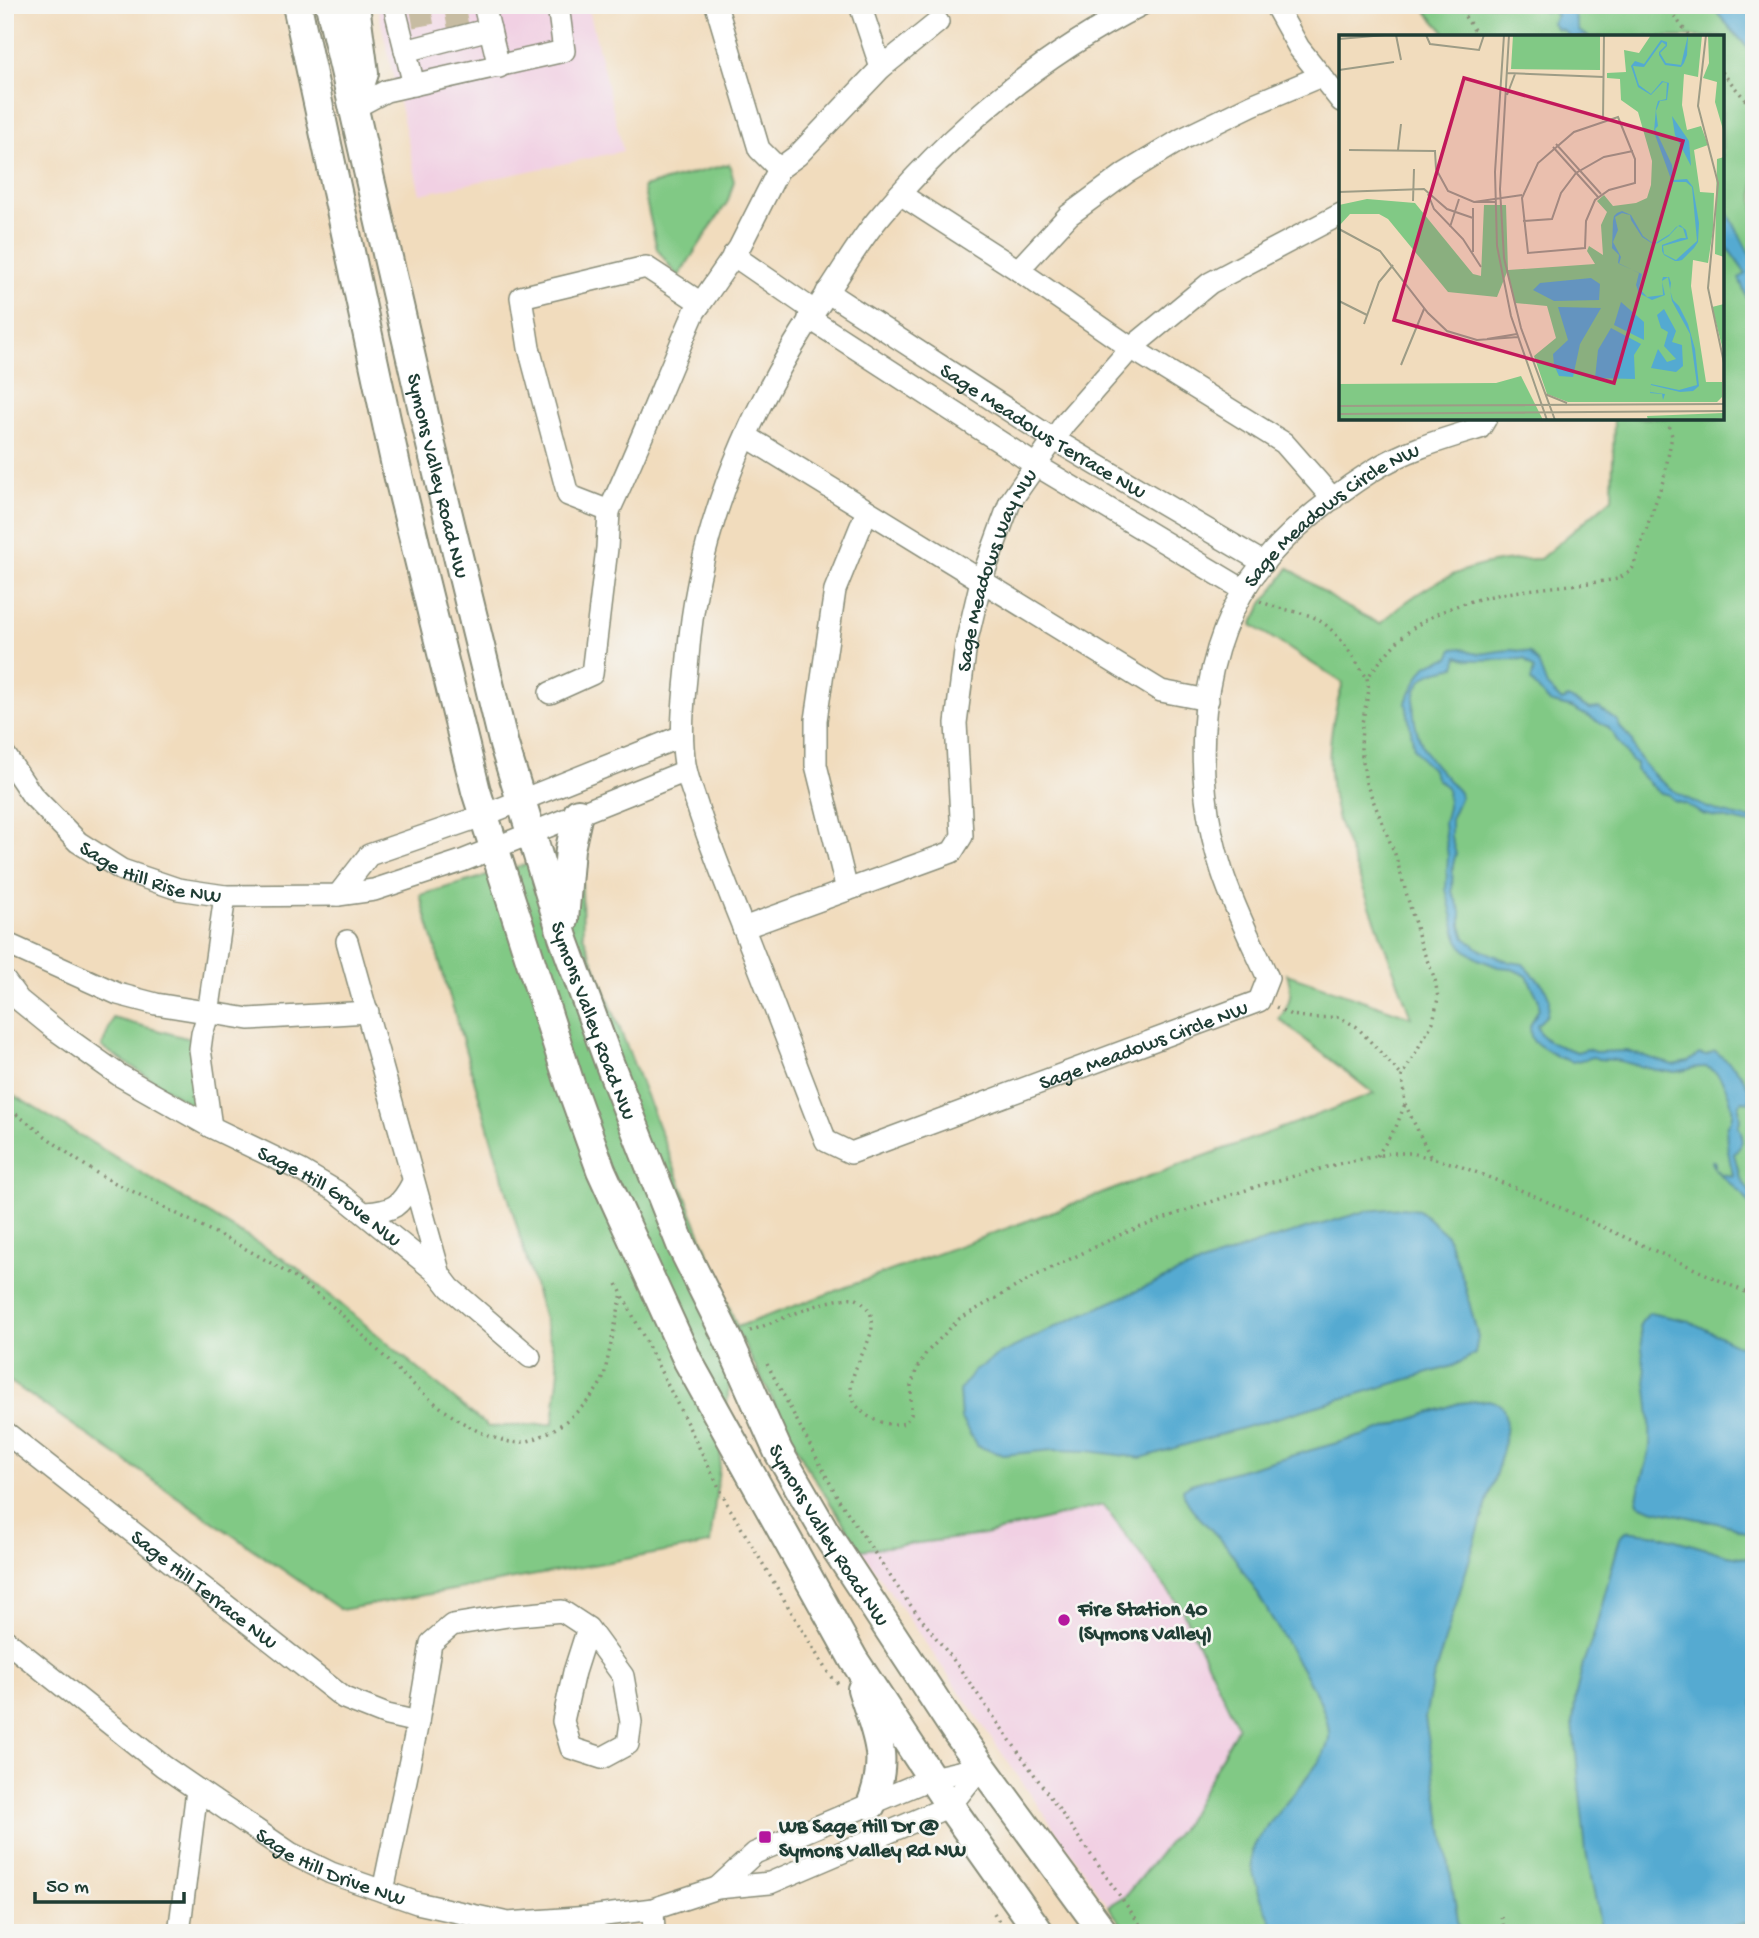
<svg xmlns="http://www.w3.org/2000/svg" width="1759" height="1938" font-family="'Gochi Hand',sans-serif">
	<rect width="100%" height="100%" fill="#f6f6f2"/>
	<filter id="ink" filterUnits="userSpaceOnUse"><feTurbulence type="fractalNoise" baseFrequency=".0143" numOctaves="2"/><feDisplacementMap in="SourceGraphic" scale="14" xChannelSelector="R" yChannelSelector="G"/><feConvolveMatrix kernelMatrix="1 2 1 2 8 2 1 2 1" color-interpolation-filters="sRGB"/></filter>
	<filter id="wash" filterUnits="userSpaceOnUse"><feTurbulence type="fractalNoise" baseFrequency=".00686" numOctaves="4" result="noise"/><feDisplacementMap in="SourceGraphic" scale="28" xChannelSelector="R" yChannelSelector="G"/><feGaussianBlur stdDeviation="1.57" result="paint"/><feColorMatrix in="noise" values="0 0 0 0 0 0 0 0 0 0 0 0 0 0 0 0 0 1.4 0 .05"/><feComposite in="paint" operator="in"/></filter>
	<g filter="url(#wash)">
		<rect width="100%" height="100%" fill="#f1dcbd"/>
		<path fill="#f1d0e3" d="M377 5H588L623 151 420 194Z
			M1103 1505 1181 1608 1238 1727 1185 1823 1126 1896 1108 1906 861 1550 984 1535Z"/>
		<path fill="#81c985" stroke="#50835c" stroke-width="2" d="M1420 5H1754V1933H1128L1108 1906 1126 1895 1185 1823 1238 1727 1181 1608 1103 1505 984 1535 861 1550 807 1467 736 1329 710 1544 341 1610 5 1378V1090L295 1266 488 1427 553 1424 559 1370 420 895 581 849 583 935 737 1327 1374 1094 1279 1019C1291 1003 1293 992 1287 974L1411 1017 1338 820C1325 770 1327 733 1343 683L1252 625 1262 605 1289 568 1341 604 1380 624C1427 580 1475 558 1540 559L1612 498 1614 418H1722V37H1449Z
			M729 164 734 181 728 201 678 277 657 249 643 187Z
			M113 1018 194 1040 202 1112 102 1047Z"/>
		<path fill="#54aad1" stroke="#3a7482" stroke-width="2" d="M1534 5H1567L1574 12 1579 31 1589 37H1571L1563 30 1557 29 1552 23 1557 15 1548 9 1545 12Z
			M1710 5H1754V55Z
			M1722 201 1754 263V317L1739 278 1746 274 1722 240Z
			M1462 648C1477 660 1496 649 1512 650 1518 650 1524 652 1530 653L1539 665 1547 686 1562 701 1568 698 1590 709 1599 708 1618 721V725L1632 740C1632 749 1639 757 1644 764 1670 796 1713 814 1754 819V824H1751L1702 814 1685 804 1674 801 1669 795 1658 792 1636 770V763L1632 762 1608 727 1572 708 1549 702 1531 681 1534 669 1524 659 1469 660 1458 656 1455 667C1446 670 1437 670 1429 674 1404 690 1414 734 1427 754 1436 769 1452 781 1461 796L1451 819V837L1456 854 1453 864 1452 892 1461 911V926L1465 938 1479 949 1510 962 1523 964 1544 986 1549 997V1006L1547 1015 1537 1025C1541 1044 1561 1046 1577 1052L1587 1049 1595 1052 1627 1051 1673 1065 1688 1062 1699 1054 1706 1056 1715 1051C1732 1065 1752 1078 1750 1102L1743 1101 1739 1104 1740 1122 1738 1125C1744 1136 1744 1143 1734 1154L1740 1177 1754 1198V1218L1752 1217C1753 1190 1716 1182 1712 1161H1715V1168L1721 1174 1733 1176C1731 1165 1724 1138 1727 1128 1729 1120 1734 1117 1732 1108 1730 1095 1720 1067 1703 1067 1693 1067 1682 1072 1671 1072 1653 1071 1631 1063 1614 1060 1606 1058 1602 1062 1593 1057L1573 1062 1558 1057 1534 1042 1531 1037 1530 1026 1539 1008V1000L1527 976 1510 968 1498 967 1478 959 1464 949 1458 940 1446 889 1448 857 1444 823 1448 807 1447 787 1436 779 1431 768 1424 762 1414 748 1406 703C1407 696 1410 694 1413 688 1425 665 1423 664 1449 658L1453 649Z
			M1401 1208 1419 1210 1446 1234 1464 1281 1474 1322 1478 1337 1475 1354 1453 1366 1141 1458 1088 1451 1053 1450 1003 1455 977 1446 961 1419 959 1391 974 1371 1000 1354 1061 1324 1180 1272 1259 1243 1366 1211Z
			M1649 1313 1689 1321 1754 1353V1536L1731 1526 1651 1509 1639 1504 1637 1500C1639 1481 1649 1465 1650 1446 1652 1405 1642 1364 1640 1324Z
			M1488 1400C1491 1401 1496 1402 1499 1404 1510 1411 1504 1439 1503 1450L1432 1683 1425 1718 1460 1933H1278C1266 1913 1249 1876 1252 1852 1254 1837 1303 1785 1315 1767 1322 1758 1330 1746 1329 1733 1326 1704 1308 1681 1294 1656 1272 1619 1252 1582 1227 1547 1216 1532 1183 1507 1183 1489L1191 1484 1365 1435 1459 1403Z
			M1625 1531 1658 1535 1728 1555 1754 1559V1920L1713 1933H1604L1601 1928 1586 1852 1573 1723 1576 1693 1584 1660 1594 1634 1620 1538Z"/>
	</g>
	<g filter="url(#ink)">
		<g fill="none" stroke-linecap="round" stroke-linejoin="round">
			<path stroke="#c7bca2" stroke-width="21" stroke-dasharray="21 10" stroke-linecap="butt" d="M420 5 425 33
				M454 5 458 26"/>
			<defs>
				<g id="minor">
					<path d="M394 5 414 85"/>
					<path d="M484 5 499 67"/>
					<path d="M716 5 759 149 779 169"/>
					<path d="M860 5 881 68"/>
					<path id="s1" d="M1141 5C1039 57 950 132 877 220 859 242 844 268 828 292 753 400 698 524 688 657 685 692 679 728 685 764 687 777 692 790 696 802 709 843 725 882 741 922 770 994 797 1068 826 1141L851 1153 1259 1001 1268 978C1252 943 1234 908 1222 871 1190 774 1196 645 1263 563 1293 527 1333 496 1372 471 1405 450 1444 439 1480 428L1486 418"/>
					<path d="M1275 5 1299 48 1341 101"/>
					<path d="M405 51 490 29"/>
					<path d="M354 108 386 91 564 51 558 5"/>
					<path d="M900 194 1018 270 1131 348 1284 443 1333 499"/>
					<path d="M733 255 814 311"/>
					<path d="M1018 270 1069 215 1126 173 1182 139 1252 105 1321 76"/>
					<path id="s2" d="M827 292 1053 439 1264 563"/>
					<path d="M701 303 646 267 521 297 529 348 568 495 609 511C640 445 666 377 695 311L701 303 739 248 779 169 798 155 881 68 938 22"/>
					<path d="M809 318 1034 464 1244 590"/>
					<path d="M746 436 1161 691 1208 700"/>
					<path d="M550 693 592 674 607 548 609 511"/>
					<path id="s3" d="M5 755 32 795 78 842 122 870 178 889 225 896 338 895 374 890 462 861 686 771"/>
					<path d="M847 890 816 765V720L835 590 867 511"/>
					<path d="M338 895 369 855 482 816 682 736"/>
					<path id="s4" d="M743 928 952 852 962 836 956 723 966 644 981 581 1010 502 1065 423 1131 348 1210 283 1341 214"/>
					<path d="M347 941 440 1275"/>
					<path d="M5 943 118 994 156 1004 249 1019 368 1012"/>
					<path id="s5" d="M5 981 19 1000 57 1031 119 1075 211 1127 302 1171 336 1191 440 1275 450 1288 530 1357"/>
					<path d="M211 1127 200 1049 202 1034 208 1014 225 896"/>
					<path d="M366 1213C393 1211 400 1207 413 1182"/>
					<path id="s6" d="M5 1432 344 1698 387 1715 418 1722"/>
					<path id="s7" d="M5 1640 163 1766 290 1853 331 1873 417 1903 508 1923 589 1917 653 1909 717 1888 770 1883 950 1806 981 1767"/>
					<path d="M717 1888 755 1853 932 1778 981 1767"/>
					<path d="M383 1891 418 1722 431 1643 452 1625 508 1616 562 1611 588 1628 623 1676 631 1722 628 1744 602 1758 571 1748 563 1721 574 1672 588 1628"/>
					<path d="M653 1909 654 1933"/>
					<path d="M179 1933 197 1790"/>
				</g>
				<g id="major">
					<path d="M297 5 396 466 476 791 570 1084 601 1170 688 1361 854 1660 950 1806 1040 1933"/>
					<path id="s8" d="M330 5 431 445 504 745 563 937 610 1065 682 1247 729 1341 778 1451 825 1532 955 1730 1104 1933"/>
					<path d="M355 5 364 73 358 91"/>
					<path d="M564 920 570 849 578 813"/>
					<path d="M862 1689C877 1737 890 1756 871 1805"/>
				</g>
			</defs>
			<use href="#minor" stroke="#888c78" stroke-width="24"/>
			<use href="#major" stroke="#888c78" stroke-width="32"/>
			<path stroke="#888c78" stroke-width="3.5" stroke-dasharray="2 5" stroke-linecap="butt" d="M1457 5 1479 37
				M1666 5 1690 37
				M1722 72 1754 110
				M1260 601C1276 609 1292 610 1308 615 1336 625 1351 655 1367 678
				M1276 1007 1291 1015 1313 1018 1339 1017 1357 1027 1402 1076
				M5 1106C35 1127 64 1152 95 1172 110 1181 126 1188 142 1196 210 1232 285 1262 342 1315 388 1358 447 1430 510 1442 541 1448 594 1404 604 1376L622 1293
				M1377 1156 1396 1127 1405 1104
				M1430 1156 1405 1104 1402 1076 1433 1022 1438 998 1435 979 1422 948 1395 854 1366 783 1361 748 1362 723 1369 690 1367 678C1382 659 1398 637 1419 624 1477 587 1552 590 1618 579L1632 570 1664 478 1672 436 1667 418
				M617 1284 729 1507 826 1670 840 1686
				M5 1323 13 1330 5 1340
				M750 1331C778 1321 819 1301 848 1298 853 1297 858 1299 862 1303 899 1333 821 1380 865 1414 876 1423 892 1426 905 1423L911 1414V1386L917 1368 926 1353 959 1319 1035 1276 1122 1234 1190 1209 1261 1185 1338 1164 1391 1153H1411L1455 1164 1528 1193 1754 1296
				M767 1364 839 1500 905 1598 955 1662 1146 1933
				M994 1913 1006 1933
				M1501 1917 1505 1933"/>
			<use href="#minor" stroke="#fff" stroke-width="21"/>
			<use href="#major" stroke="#fff" stroke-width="28"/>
		</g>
	</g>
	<g fill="#b5179e" stroke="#f6f6f2" stroke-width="2.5">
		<circle cx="1064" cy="1620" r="7"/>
		<rect x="758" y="1830" width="14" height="14" rx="3.5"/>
	</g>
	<g text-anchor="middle" stroke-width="5" stroke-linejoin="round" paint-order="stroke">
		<g font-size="21" fill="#1f3d34" stroke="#f6f6f2">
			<text dy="7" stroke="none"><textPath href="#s2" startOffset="257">Sage Meadows Terrace NW</textPath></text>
			<text dy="7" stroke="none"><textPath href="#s8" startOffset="483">Symons Valley Road NW</textPath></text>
			<text dy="7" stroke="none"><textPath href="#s1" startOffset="2347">Sage Meadows Circle NW</textPath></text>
			<text dy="7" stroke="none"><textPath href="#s4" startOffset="514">Sage Meadows Way NW</textPath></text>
			<text dy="7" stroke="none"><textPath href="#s3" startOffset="194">Sage Hill Rise NW</textPath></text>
			<text dy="7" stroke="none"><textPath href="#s8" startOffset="1050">Symons Valley Road NW</textPath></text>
			<text dy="7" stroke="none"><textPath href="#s1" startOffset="1675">Sage Meadows Circle NW</textPath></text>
			<text dy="7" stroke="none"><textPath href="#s5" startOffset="392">Sage Hill Grove NW</textPath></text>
			<text dy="7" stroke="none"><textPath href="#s8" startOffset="1617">Symons Valley Road NW</textPath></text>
			<text dy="7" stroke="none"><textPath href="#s6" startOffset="254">Sage Hill Terrace NW</textPath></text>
			<text dy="7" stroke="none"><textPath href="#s7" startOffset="399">Sage Hill Drive NW</textPath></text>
		</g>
		<g font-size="21" font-weight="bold" fill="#1f3d34" stroke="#f6f6f2" text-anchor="start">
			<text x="1078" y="1615">Fire Station 40<tspan x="1078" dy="24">(Symons Valley)</tspan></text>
			<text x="779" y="1832">WB Sage Hill Dr @<tspan x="779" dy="24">Symons Valley Rd NW</tspan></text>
		</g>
	</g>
	<g transform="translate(1339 35)">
		<rect width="385" height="385" fill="#f1dcbd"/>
		<path d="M174 0H261V35L172 34ZM312 0H363L359 42 345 39 343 70 348 95 362 91 369 110 355 115 361 157 375 158 374 195 369 228 354 225 352 251 367 347H383V362L378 367H229L208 359 195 321 217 303 208 271 176 268 168 237 158 262 109 257 49 184 40 179H11L0 191V170L28 164 76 168 134 239 142 241 145 170H167L169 235 256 229 248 216 250 211 264 220 262 190 268 177 258 166 265 160 274 171 297 168 308 163 312 150 313 126 299 77 282 65 281 44 268 43V38L287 37 285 15 300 18ZM369 0H385V98L376 67 378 47 364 43 370 28ZM385 122V222L376 219 378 124ZM385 269V319L373 272ZM182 341 204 385H0V349L157 348ZM385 378V383L366 385H309L308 381Z" fill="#81c985"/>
		<path d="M349 0 348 20 345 28 342 32 326 30 320 20V17L327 10 323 7 305 32 294 31 300 50 312 59 323 46 330 48 328 65 321 66 317 76 319 91 316 94 333 130 335 145 348 144 354 152 360 188 359 207 355 213 343 225 339 226H336L325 220 323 216V210L342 203H347L344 193 339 191 330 201 319 208 314 209 303 202 292 185 291 180 283 178 276 182 279 195 274 207 282 222 280 229 303 239 300 253 308 262 324 260 323 245 324 242H330L332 248 331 255 334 265 340 271 349 289 356 314 360 351 354 356 341 357 312 350 311 357 326 359 324 365 323 359 311 358 312 349 340 355 358 350 351 299 333 266 329 242 323 246 326 260 313 265 300 258 297 250 300 238 279 228 280 220 273 213 274 186 275 181 278 178 283 176 292 180 304 201 315 209 331 199 337 192 341 190 347 195 349 204 324 211 325 219 337 225 358 206 353 152 347 147H333L315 97 317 73 319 66 327 64 328 48 324 47 312 60 299 52 292 31 296 26 305 29 322 5 328 7V11L321 18 327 28 342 30ZM333 81 350 106 352 131 336 100ZM252 243 261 249 260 265 215 266 194 255 201 248ZM282 267 305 287V305L275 290ZM219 272 262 273 241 309 234 342 220 341 215 330 214 319 229 305ZM325 274 337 296 333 307 343 310 344 331 337 337 312 333 319 314 328 327 337 324 325 311 329 297 322 293 318 280ZM272 293 302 309 295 320 296 344 256 343 259 315Z" fill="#54aad1"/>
		<path fill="none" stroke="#9d9c86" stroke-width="2" d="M57 0 62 25M87 0 91 9 140 15 145 0M165 0 156 137 158 211 172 281 208 385M170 0 161 154 165 223 182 293 216 385M367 0 359 71 379 148 369 253 385 328M0 4 46 0M0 35 55 27M168 38 265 42M168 60 176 39M279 82 296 124V148L270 155 256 165 247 186 246 213 189 218 183 163 199 128 235 97ZM264 85 265 0M217 109 262 159M214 112 259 162M10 115 96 116 97 134 109 156 135 167H156M59 115 62 89M0 157 85 154 108 174 134 183M89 159 95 174 124 204 142 232M74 166 75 134M135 167 183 160M184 186 213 184 222 158 237 138 265 122 294 116M111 192 120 164M0 194 41 216 89 278 108 296 138 305 179 302M134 217V173M0 266 28 280M25 289 40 247 54 230M148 304 178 299M62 330 85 274M206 359 228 368M0 371 385 369M0 379 385 376"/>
		<path fill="#c2185b" fill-opacity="0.15" stroke="#c2185b" stroke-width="3.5" d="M125 43 344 106 275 348 55 285Z"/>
		<rect width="385" height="385" fill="none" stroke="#1f3d34" stroke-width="3.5"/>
	</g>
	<rect width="1759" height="1938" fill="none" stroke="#f6f6f2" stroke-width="28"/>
	<path d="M35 1892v10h149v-10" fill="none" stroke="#1f3d34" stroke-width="3.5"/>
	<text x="46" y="1892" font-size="21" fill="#1f3d34" stroke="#f6f6f2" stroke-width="5" paint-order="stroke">50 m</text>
</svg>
